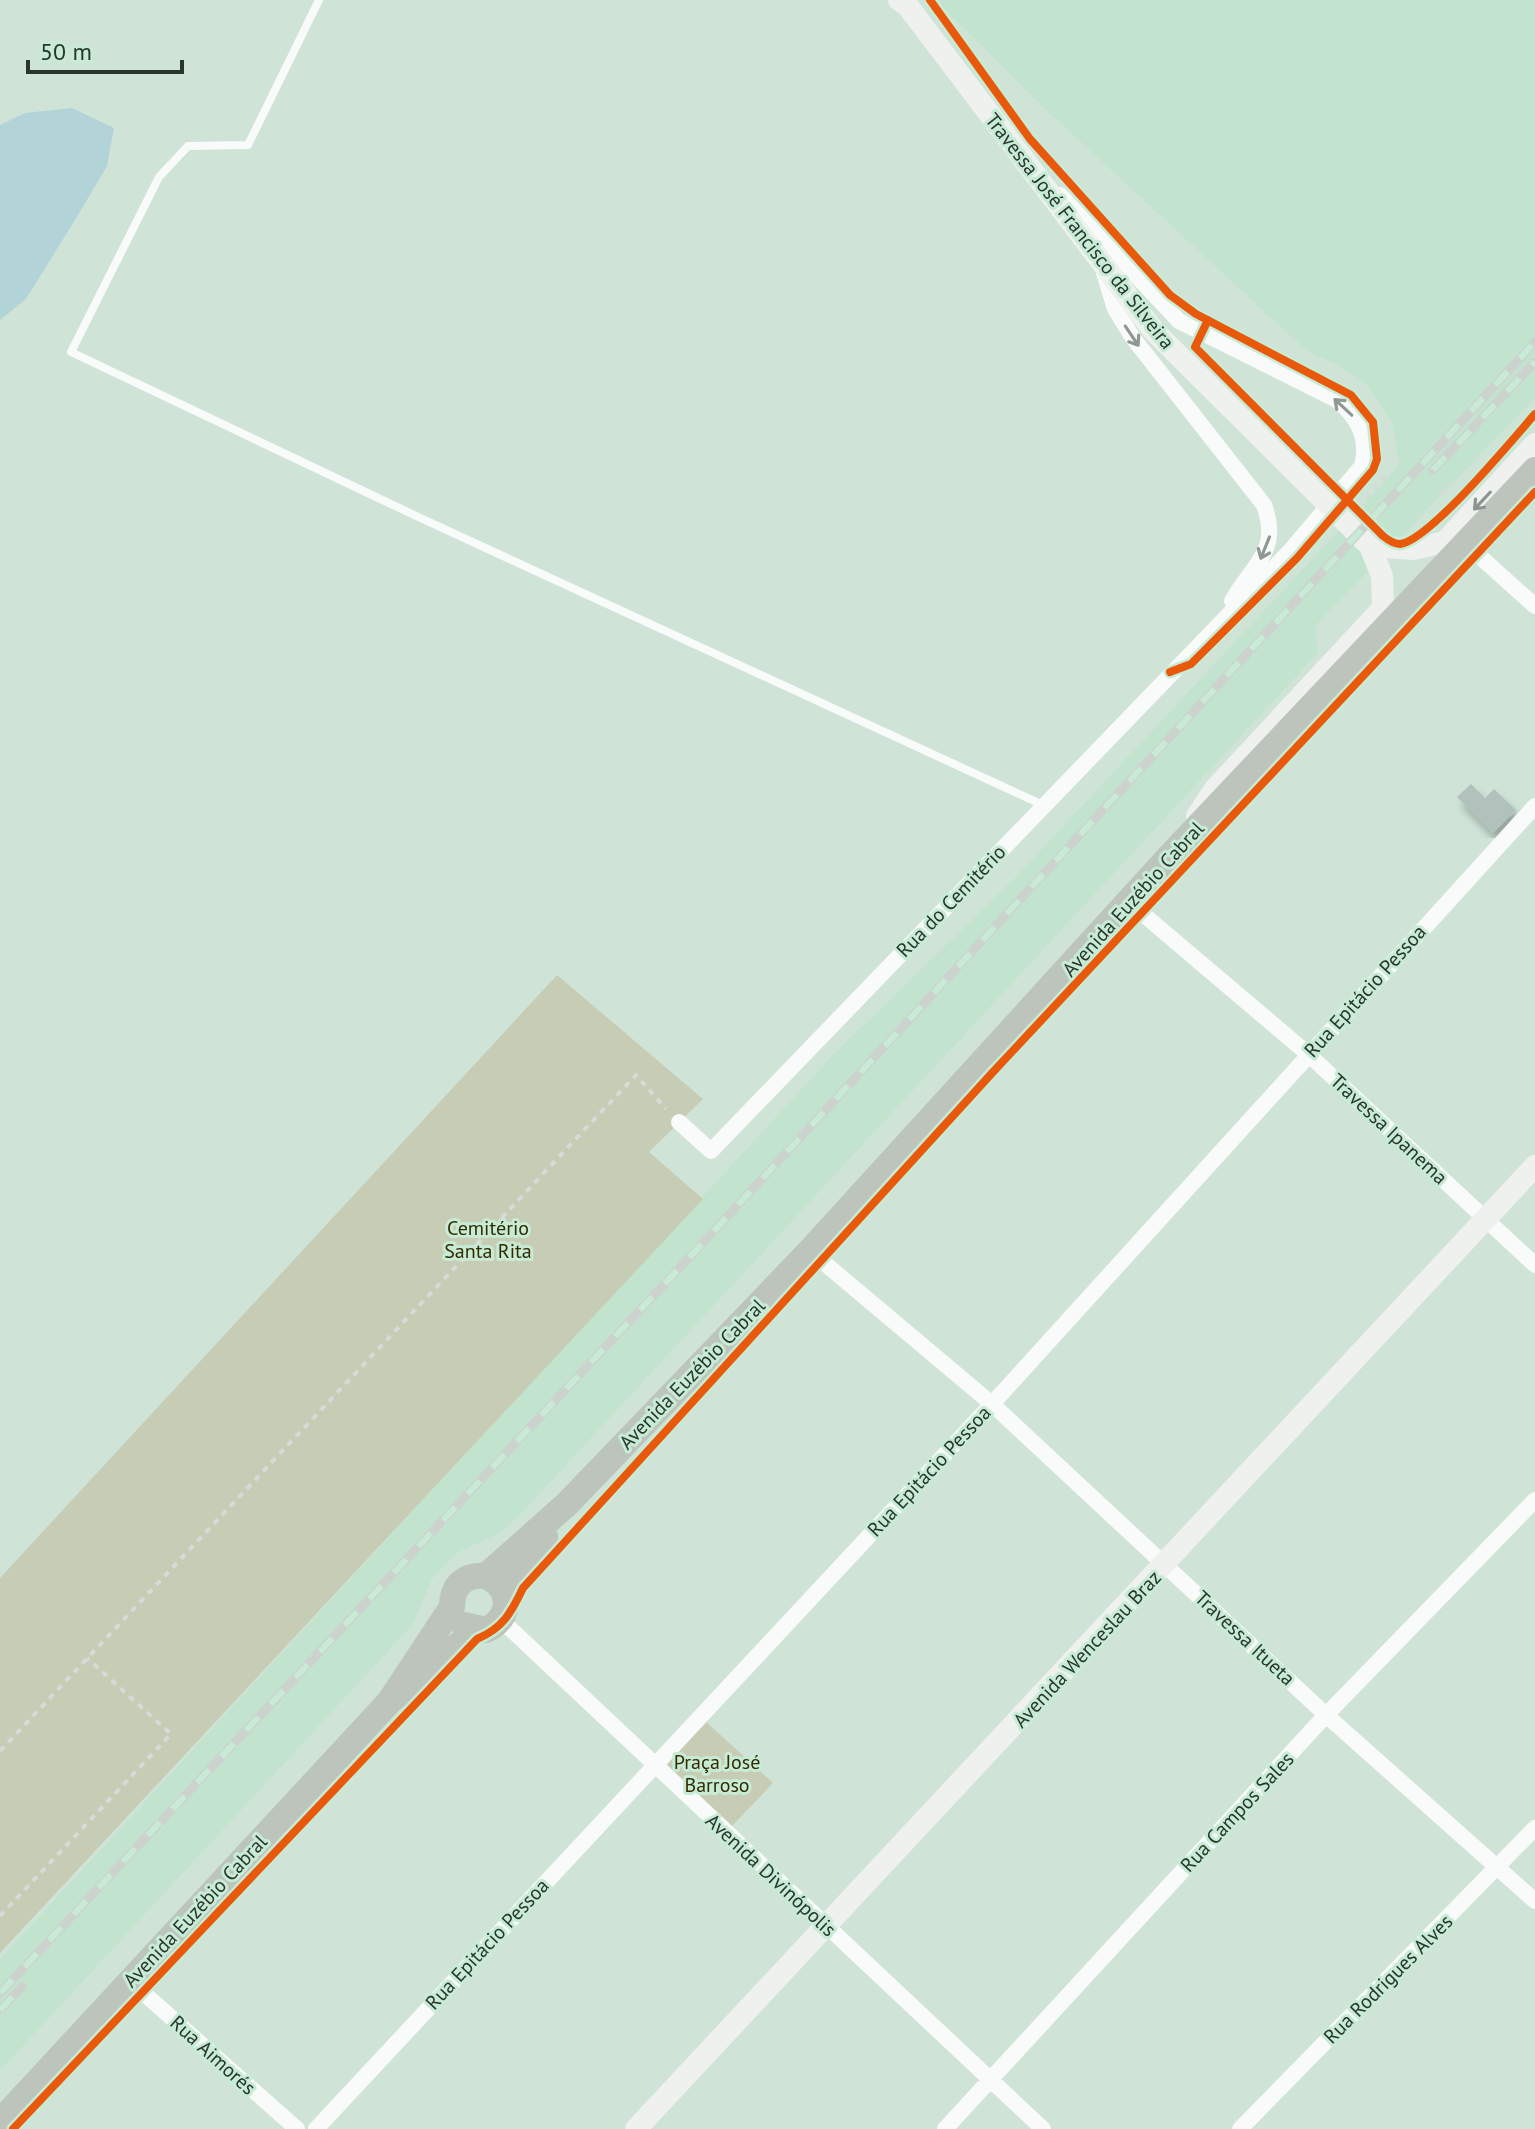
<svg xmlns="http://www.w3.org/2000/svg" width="1535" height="2129" font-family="'PT Sans',sans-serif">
	<defs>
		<filter id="shadow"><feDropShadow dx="5" dy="9" stdDeviation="4" flood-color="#0004"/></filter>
	</defs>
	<rect width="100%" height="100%" fill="#cfe3d7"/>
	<path fill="#c2e4cf" d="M935 0H1535V398L1316 625 1317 654 516 1519 500 1533 458 1552 432 1579 413 1624 0 2071V1959L833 1055 1014 879 1399 466 1393 424 1367 385 1335 364 1307 351 1058 121Z"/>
	<path fill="#c7ccb5" d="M557 975 703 1099 649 1152 703 1199 0 1953V1578Z
		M703 1719 773 1783 731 1827 662 1763Z"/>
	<path fill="#b2d4d9" d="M72 108 114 128 107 166 75 220 26 299 0 320V125L25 113Z"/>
	<path fill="#b1c2bc" filter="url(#shadow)" d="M1471 784 1485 798 1494 789 1516 810 1493 833 1457 797Z"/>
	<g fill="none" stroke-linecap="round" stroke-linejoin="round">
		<path stroke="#d6dbd8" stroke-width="4" stroke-dasharray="6 6" stroke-linecap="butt" d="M1439 494 1451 483
			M1366 499 1386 475
			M0 1751 636 1075 666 1109
			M0 1916 171 1734 87 1658"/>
		<path stroke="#f8fbf9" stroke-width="8" d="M319 0 248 145 188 146 159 177 71 352 414 515 1043 805"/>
		<path stroke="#f8fbf9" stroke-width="16" d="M1104 273 1115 309 1133 338 1264 505C1281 552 1253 563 1232 601
			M1466 544 1535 606
			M1130 903 1308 1054 1535 1265
			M679 1122 711 1151 1290 551 1362 466C1369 438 1358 418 1337 400L1179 321 1060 195
			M810 1251 992 1404 1326 1715 1535 1901
			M501 1620 1043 2129
			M130 1981 297 2129
			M316 2129 992 1404 1535 806
			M945 2129 1326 1715 1535 1500
			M1240 2129 1535 1828"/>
		<path stroke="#eef1ed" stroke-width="22" d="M899 0 907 5 1153 330 1370 546 1382 576 1383 608 1215 789 1197 816
			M1370 546 1413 549 1445 542 1535 444
			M636 2129 1535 1166"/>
		<path stroke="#bcc4bb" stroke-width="26" d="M505 1594 545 1537
			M464 1625 486 1630C512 1618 513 1588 486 1576
			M390 1701 452 1607C452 1585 465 1574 486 1576L567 1504 810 1251 1169 857 1535 470
			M0 2122 390 1701 477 1630"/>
		<defs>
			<path id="rail" d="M1433 470 1535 362
				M0 1993 700 1246 1535 342
				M0 2010 22 1987"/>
		</defs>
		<use href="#rail" stroke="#ccd3cf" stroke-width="9"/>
		<use href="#rail" stroke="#c7ebd5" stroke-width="6" stroke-dasharray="18" stroke-linecap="butt"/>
		<defs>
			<path id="cycleway" d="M930 0 1030 139 1170 295 1196 314 1351 395 1373 422 1377 459 1373 470 1297 558 1191 664 1170 672
				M1208 320 1195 347 1383 536C1388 540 1394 544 1400 544 1429 541 1513 439 1535 414
				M13 2129 477 1639C503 1628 511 1613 523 1588L993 1072 1535 492"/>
		</defs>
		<use href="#cycleway" stroke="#c7ebd5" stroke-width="13"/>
		<use href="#cycleway" stroke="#e8590c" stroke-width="8"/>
	</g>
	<defs><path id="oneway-shaft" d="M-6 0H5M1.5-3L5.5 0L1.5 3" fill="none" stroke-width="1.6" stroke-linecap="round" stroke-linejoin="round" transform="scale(2)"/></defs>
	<g stroke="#909893">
		<use href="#oneway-shaft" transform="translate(1132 336) rotate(56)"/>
		<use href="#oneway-shaft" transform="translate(1343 407) rotate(-137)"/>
		<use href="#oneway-shaft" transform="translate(1265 548) rotate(112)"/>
	</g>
	<use stroke="#8b948d" href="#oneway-shaft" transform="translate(1482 501) rotate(133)"/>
	<g text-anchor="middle" stroke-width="6" stroke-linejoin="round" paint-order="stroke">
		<g font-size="20" fill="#28362d" stroke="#c7ebd5">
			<text transform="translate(1080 231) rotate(52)" y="7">Travessa José Francisco da Silveira</text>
			<text transform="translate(1133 899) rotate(-48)" y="7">Avenida Euzébio Cabral</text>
			<text transform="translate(951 901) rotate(-46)" y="7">Rua do Cemitério</text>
			<text transform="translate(1365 991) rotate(-48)" y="7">Rua Epitácio Pessoa</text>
			<text transform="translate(1389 1129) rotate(43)" y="7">Travessa Ipanema</text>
			<text transform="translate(692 1374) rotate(-46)" y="7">Avenida Euzébio Cabral</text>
			<text transform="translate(929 1471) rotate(-47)" y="7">Rua Epitácio Pessoa</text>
			<text transform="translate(1245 1638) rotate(43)" y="7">Travessa Itueta</text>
			<text transform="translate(1087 1649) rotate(-47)" y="7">Avenida Wenceslau Braz</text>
			<text transform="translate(1237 1812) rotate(-47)" y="7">Rua Campos Sales</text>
			<text transform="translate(771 1875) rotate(43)" y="7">Avenida Divinópolis</text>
			<text transform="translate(195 1911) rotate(-47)" y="7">Avenida Euzébio Cabral</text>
			<text transform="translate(487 1944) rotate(-47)" y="7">Rua Epitácio Pessoa</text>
			<text transform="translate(1388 1979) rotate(-45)" y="7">Rua Rodrigues Alves</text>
			<text transform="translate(213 2055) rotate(42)" y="7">Rua Aimorés</text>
		</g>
		<g font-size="20" fill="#332b00" stroke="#c7ebd5">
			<text x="488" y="1235">Cemitério<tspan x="488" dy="23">Santa Rita</tspan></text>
			<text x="717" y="1769">Praça José<tspan x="717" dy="23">Barroso</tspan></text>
		</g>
	</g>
	<path d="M28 60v12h154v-12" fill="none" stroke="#28362d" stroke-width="4"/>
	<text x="40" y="60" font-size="24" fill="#28362d" stroke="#c7ebd5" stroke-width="6" paint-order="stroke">50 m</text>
</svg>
